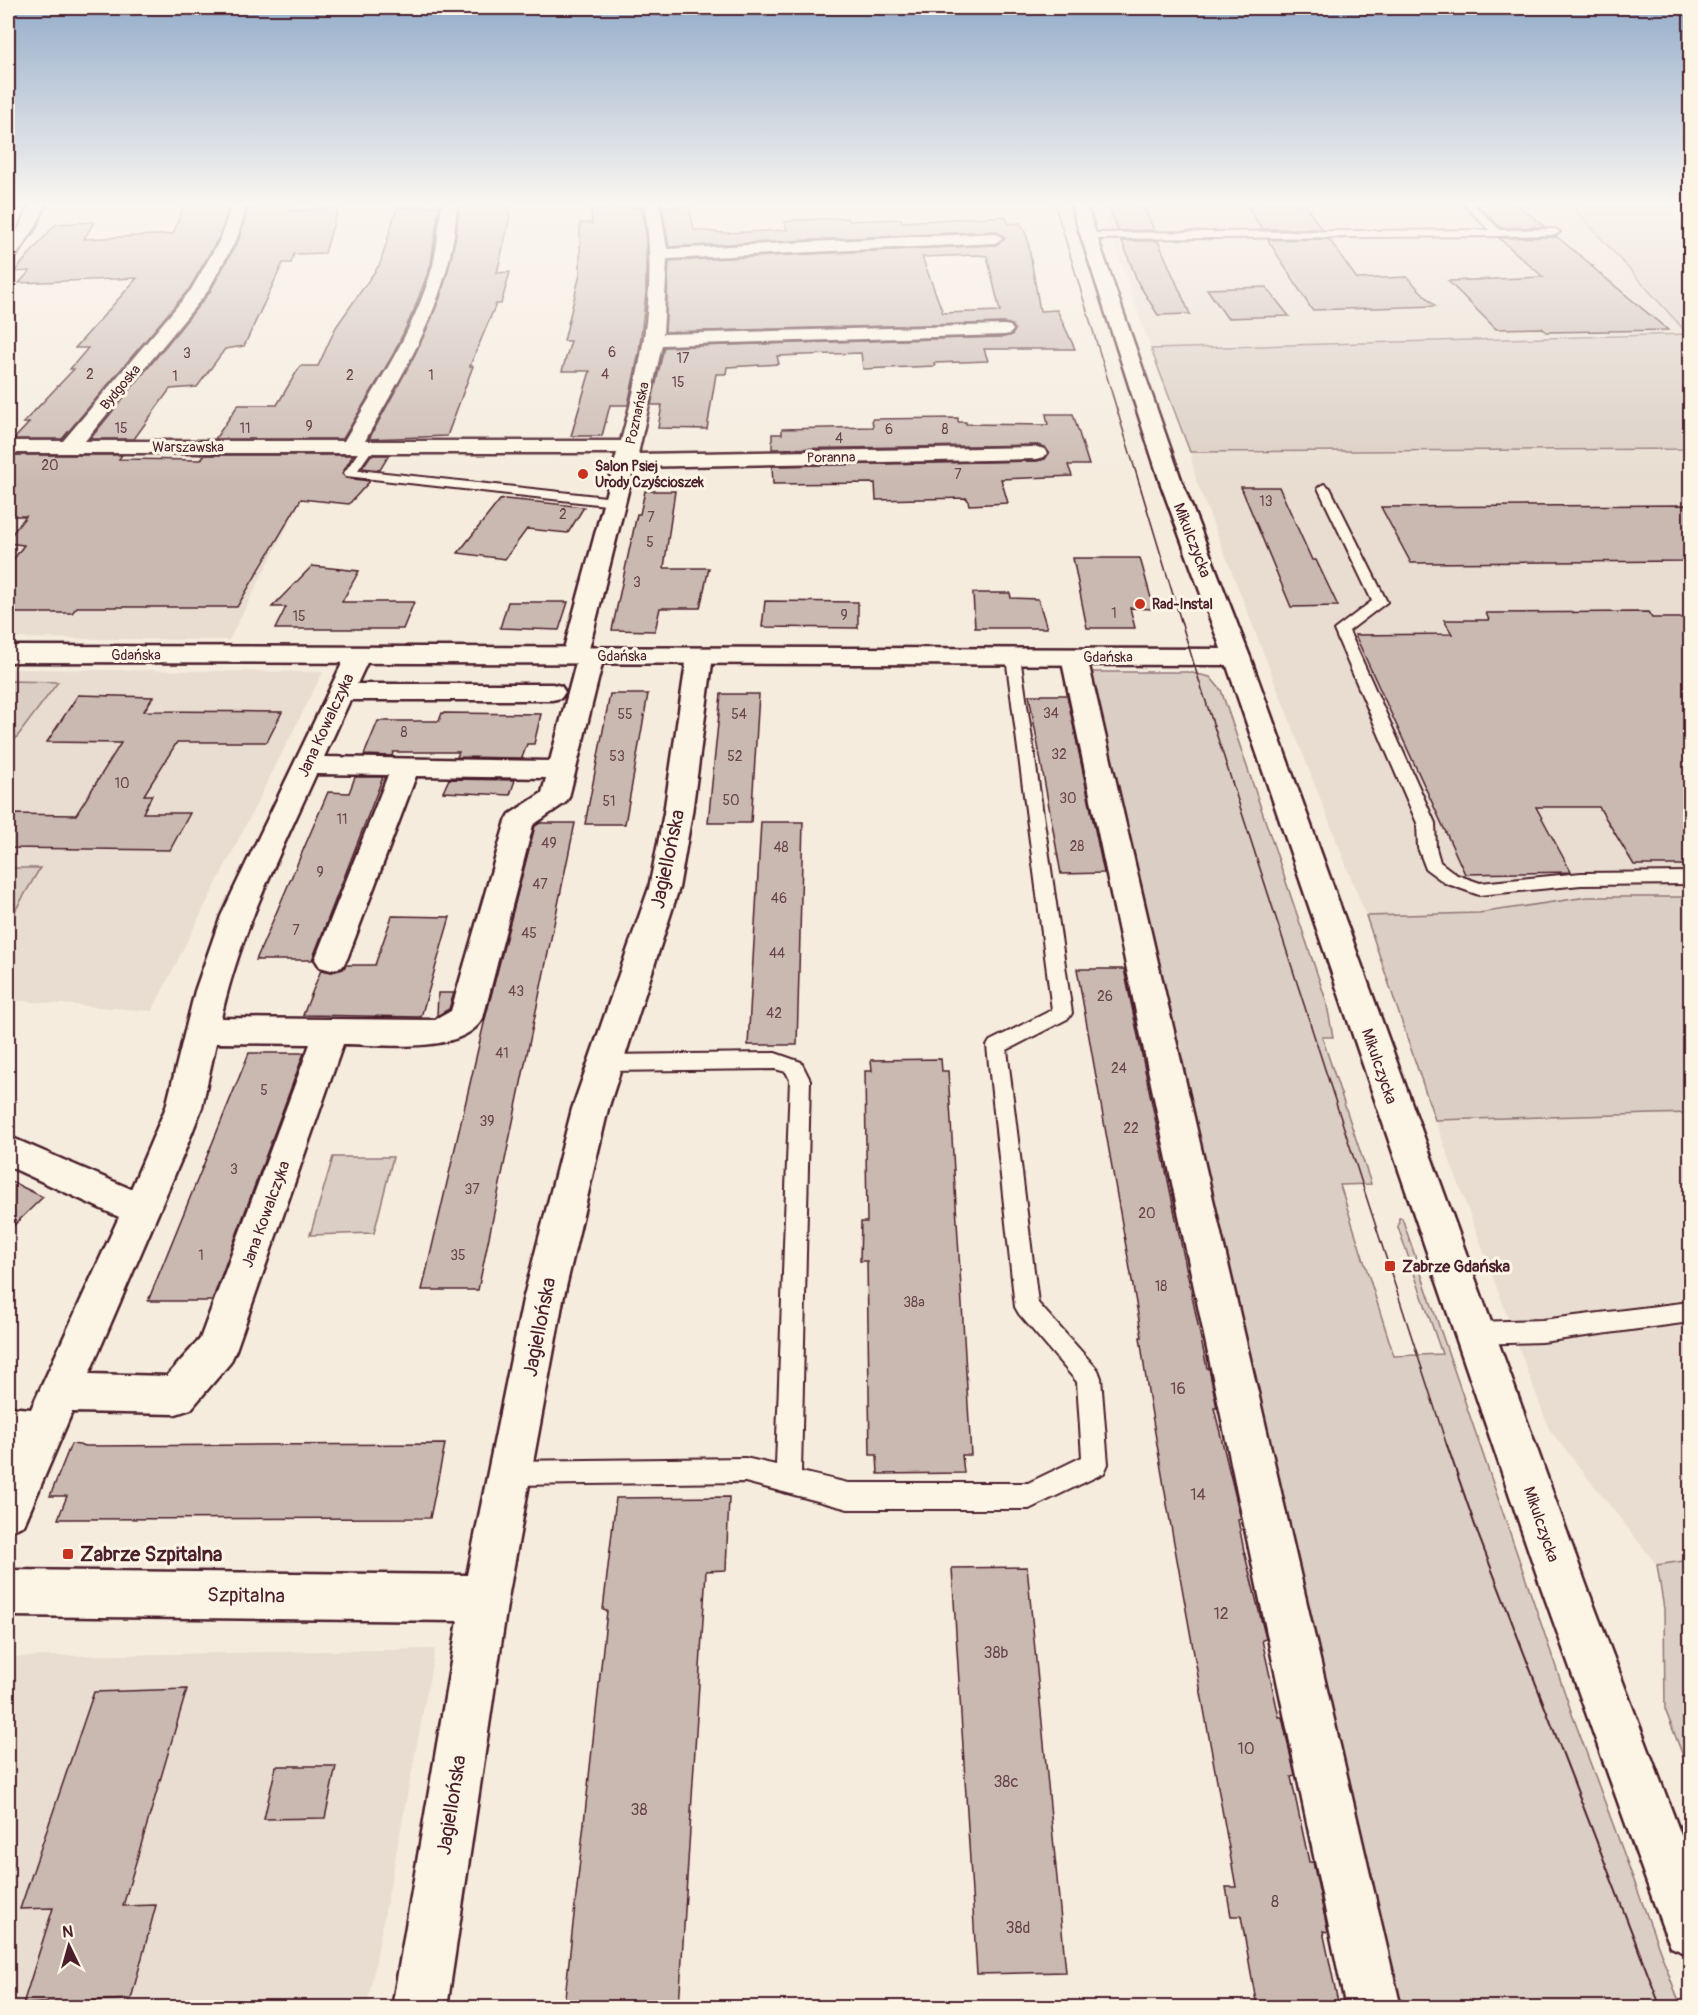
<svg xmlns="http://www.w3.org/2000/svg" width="1698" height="2015" font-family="Pangolin,sans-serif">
	<rect width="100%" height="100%" fill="#f5ecde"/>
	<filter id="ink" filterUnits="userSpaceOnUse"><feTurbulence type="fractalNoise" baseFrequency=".0167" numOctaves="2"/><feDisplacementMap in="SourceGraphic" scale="12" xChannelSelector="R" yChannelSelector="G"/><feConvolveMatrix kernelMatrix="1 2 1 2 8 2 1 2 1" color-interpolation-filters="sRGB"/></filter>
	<g filter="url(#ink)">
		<path fill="#e8ddd0" d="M1099 202H1568L1656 301 1689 334 1151 349Z
			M1690 450V897H1587L1479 913 1366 916 1196 480 1190 452Z
			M8 515H293L229 640 8 638Z
			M8 669 323 672 152 1011 8 1000Z
			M1690 1113V1560L1657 1565 1549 1429 1435 1120Z
			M435 1649 367 2007H8V1657Z"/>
		<path fill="#dbcec4" stroke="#927678" stroke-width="1.5" d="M1568 202H1690V449L1190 452 1151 349 1688 334Z
			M1079 672H1188L1210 677 1221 690 1326 1000 1333 1037H1322L1371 1184 1340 1185 1394 1356 1442 1354 1398 1227 1399 1218H1402L1572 1714 1681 2007H1375Z
			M8 681 58 682 8 749Z
			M8 868H40L8 923Z
			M1587 897H1690V1113L1435 1120 1366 916 1479 913Z
			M333 1157H393L374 1233 310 1235Z
			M1690 1560V1774L1665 1709 1664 1609 1657 1565Z"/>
		<path fill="#cab9b1" stroke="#4a1f2b" stroke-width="1.5" fill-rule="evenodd" d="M250 201H291L289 211 338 208 325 253 294 254 291 263H283L244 346 225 349 197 387 170 389 134 439H90L209 293 239 239Z
			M507 201 510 217 497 273 510 272 501 304H496L470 366H473L447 436 369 439 414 356 440 298 456 236 459 204Z
			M1107 201H1141L1154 230 1118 231Z
			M1244 201 1304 204 1322 229H1262Z
			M1474 201H1513L1545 227 1501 228Z
			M231 202 219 237 189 289 62 439H14L29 423H23L74 369H70L88 348H75L137 278 19 283 30 271 14 272 56 224 94 222 84 239 173 234 184 205Z
			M439 206 431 264 414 310 393 355 343 439H215L238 405H277L300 366H318L336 327 380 264 397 208Z
			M689 206 694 230 725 233 787 230 785 222 796 220 848 218 849 221 901 219 902 222 1005 216 1009 224 1020 223 1027 236 1040 311 1057 310 1075 349H984L988 361 934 363 935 366 863 369 861 353 777 356 779 364 727 367 726 374H716L707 429 658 428 662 405H651L664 347 1004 337 1012 335 1015 330 1012 325 1004 323 665 332 669 261 995 245 1005 239 995 231 669 247 662 207ZM977 255 987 256 1000 311 943 313 922 257Z
			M642 207 646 233V293L639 352 628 405H610L602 436H571L590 371H562L571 341H564L580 274V223H592L591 209Z
			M1557 237 1593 266H1591L1668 330 1546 332 1542 328 1496 329 1448 281 1543 277 1499 238Z
			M1329 239 1357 279 1407 277 1435 306 1312 310 1268 240Z
			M1122 241H1158L1190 314 1158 315 1138 283Z
			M1266 287 1289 316 1227 318 1207 289Z
			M1046 414H1073L1089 465H1068L1072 476 1001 479 1008 503 969 505 967 498 876 500 875 483 773 484 772 466 1037 461 1045 459 1049 453 1045 447 1037 445 772 449V434H782V429L873 427 872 419 958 418V422H966V424L1048 425Z
			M8 455H122L119 459 201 460 204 455H353L342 474 346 478 370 481 349 504 301 499 237 607H77L72 613H8V567L24 545 8 543V539L26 516H8Z
			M371 455H389L380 470 362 468Z
			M1241 487H1279L1312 560H1316L1338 606 1291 607Z
			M645 491H675L664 568H709L700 608H660L655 631 612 630 637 514H640Z
			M505 499 547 503 584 507 568 533 527 529 505 559 458 553 500 500Z
			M1690 505V561L1411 563 1381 507Z
			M1073 558H1140L1154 609 1130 608 1135 628H1087Z
			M312 566 359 571 342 602H414L403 629H275L286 607H272Z
			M973 593H1010L1011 598 1038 599 1047 628H975Z
			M765 601 858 602V628L762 627Z
			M508 602H568L559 630 500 628Z
			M1648 612 1652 618H1690V865H1634L1599 807H1536L1571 872 1465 874 1355 635 1452 634 1444 620H1489L1486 613Z
			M610 694H648L625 824H585Z
			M721 694H759L751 823H708Z
			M78 695 153 697 144 711 282 712 267 742H177L144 795H152L143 813H190L170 850 8 848V814L76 815 121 743 47 742Z
			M1029 695H1067L1104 873 1061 874Z
			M442 713 541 714 534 744H527L522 758 457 757 459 752H393L392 756 364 755 378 721H439Z
			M355 777H383L312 960H256L328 792 349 793Z
			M449 779 515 780 510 795 443 792Z
			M761 822H803L797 1045H748Z
			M540 823H575L478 1290H422L485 1019 535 826Z
			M392 916 450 917 421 1017 303 1015 321 970 332 972 343 969 346 965H375Z
			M1077 969H1124L1207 1368H1209L1217 1408H1214L1241 1519 1238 1520 1244 1551 1266 1639 1262 1640 1279 1717H1282L1295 1776 1291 1777 1309 1862H1313L1328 1932 1323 1931 1339 2007H1257L1241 1916H1231L1226 1887H1236L1167 1504 1146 1379 1140 1337H1142Z
			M438 993H454L449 1009 437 1016Z
			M249 1053H304L212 1301H148Z
			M941 1059 942 1071H948L971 1455H962L964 1473 878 1474 877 1455H870L867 1261H860L861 1222H867L865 1071H872L871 1060Z
			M8 1180 43 1197 8 1231Z
			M71 1444 87 1446 445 1444 430 1518 58 1519 67 1496H50Z
			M729 1497 726 1570 706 1571 679 2007H564L607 1611 603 1610 616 1498Z
			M1027 1567 1066 1972 977 1974 952 1568Z
			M187 1689 123 1906 156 1905 131 1999 23 2004 53 1908 20 1909 94 1692Z
			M276 1766H336L325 1818 264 1819Z"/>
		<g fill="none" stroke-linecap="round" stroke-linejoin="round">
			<defs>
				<path id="service" d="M1462 202H1471L1500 230 1555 229 1560 232 1555 235 1498 236 1088 239 1083 236 1088 233 1489 230Z
					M368 443 374 447 358 470 615 498 621 502 615 506 346 476 344 473 346 470 364 444Z
					M1324 484 1330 488 1387 602 1349 631 1435 823 1436 848 1440 862 1457 875 1480 883 1581 873 1690 872V884L1581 885 1479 895 1445 883 1426 869 1418 848 1417 823 1334 630 1372 601 1318 488Z
					M1013 653 1020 657 1072 1013 1069 1018 1007 1050 1038 1303 1098 1370 1101 1378 1108 1464 1104 1473 1029 1509H848L745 1482 510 1485 501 1482 497 1473 501 1464 510 1461 745 1458 776 1465 790 1080 786 1072 775 1069 606 1071 599 1068 596 1063 599 1058 606 1055 775 1053 801 1062 810 1080 801 1472 848 1483H1028L1082 1457 1077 1382 1019 1314 1015 1307 987 1046 990 1041 1052 1010 1006 657Z
					M1690 1302V1322L1542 1342 1475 1344 1467 1340 1463 1333 1467 1326 1475 1322 1542 1320Z"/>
				<path id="minor" d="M31 202H47L36 226 14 259 8 261V245L20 226Z
					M233 202H248L237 238 207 292 85 441H344C377 385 416 328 433 265 438 244 439 223 442 202H457C453 295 409 362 365 441H621C643 360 658 286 644 202H659L667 249 995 233 1003 238 995 243 667 259 663 334 1004 325 1010 326 1013 330 1010 334 1004 335 662 345 638 454 1037 447 1044 449 1047 453 1044 457 1037 459 634 467 589 649 600 651 604 656 569 797 565 803 533 825 483 1018C461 1056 381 1044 343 1044L236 1350 230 1363 191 1409 176 1414 72 1412 24 1525 8 1532V1462L14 1447H8V1407L31 1409 119 1217 8 1166V1136L131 1189 166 1107 195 991 221 916 348 651 357 648 366 651 370 656 357 684H552L561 686 565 692 561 698 552 700H350L324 757 550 761 576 663 566 661 562 656 617 453H8V441H63L191 290 221 238ZM316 774 388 775 315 959 320 967 331 970 342 967 347 959 416 776 546 778 542 793 510 814 506 821 451 1011 435 1020 221 1018C240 932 280 854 316 774ZM216 1043 310 1044 200 1339 167 1376 89 1374 184 1153 202 1107Z
					M700 648 709 651 713 656 692 813 679 888 608 1109 563 1300 508 1598 447 2008H392L458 1621 8 1616V1570L467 1575 523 1300 572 1109 649 888 664 813 687 656 691 651Z
					M1074 649 1083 652 1087 657 1401 2008H1346L1061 657 1065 652Z"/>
				<path id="tertiary" d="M8 646 1237 649 1246 652 1250 657 1246 662 1237 665 8 662Z"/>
				<path id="secondary" d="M1070 202H1085L1182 482 1250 657 1587 1587 1690 1859V1955L1671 1947 1663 1928 1541 1587 1224 657 1160 482Z"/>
			</defs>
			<use href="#service" stroke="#4a1f2b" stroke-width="4"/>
			<use href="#minor" stroke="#4a1f2b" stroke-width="5"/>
			<use href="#tertiary" stroke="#4a1f2b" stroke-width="5"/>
			<use href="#secondary" stroke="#4a1f2b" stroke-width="5"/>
			<use href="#service" fill="#fcf5e5" fill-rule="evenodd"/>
			<use href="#minor" fill="#fcf5e5" fill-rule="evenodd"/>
			<use href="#tertiary" fill="#fcf5e5" fill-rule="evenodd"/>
			<use href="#secondary" fill="#fcf5e5" fill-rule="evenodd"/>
			<path stroke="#4a1f2b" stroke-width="1.5" d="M1054 202 1197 674 1447 1446"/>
			<path stroke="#4a1f2b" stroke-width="2" d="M1447 1445 1478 1534 1661 2008"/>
		</g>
	</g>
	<linearGradient id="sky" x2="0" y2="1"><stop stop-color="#95adca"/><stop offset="0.42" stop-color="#faf6f0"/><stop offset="1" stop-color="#faf6f0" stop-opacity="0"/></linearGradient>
	<rect width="1698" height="484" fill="url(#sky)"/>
	<g fill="#c8321e" stroke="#fcf5e5" stroke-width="2">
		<circle cx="583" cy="474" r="6"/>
		<circle cx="1140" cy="604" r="6"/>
		<rect x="1384" y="1260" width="12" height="12" rx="3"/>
		<rect x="62" y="1548" width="12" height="12" rx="3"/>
	</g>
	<g text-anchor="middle" stroke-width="6" stroke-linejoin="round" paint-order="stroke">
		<g font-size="14" fill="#6a464c">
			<text x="612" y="357">6</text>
			<text x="187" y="358">3</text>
			<text x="683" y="363">17</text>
			<text x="90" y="379">2</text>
			<text x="605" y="379">4</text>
			<text x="350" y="380">2</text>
			<text x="431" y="380">1</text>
			<text x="175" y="381">1</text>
			<text x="678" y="387">15</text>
			<text x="309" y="431">9</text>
			<text x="121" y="433">15</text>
			<text x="245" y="433">11</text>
			<text x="889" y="434">6</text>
			<text x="945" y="434">8</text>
			<text x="839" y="443">4</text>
			<text x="50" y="470">20</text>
			<text x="958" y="479">7</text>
			<text x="1266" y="506">13</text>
			<text x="563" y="519">2</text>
			<text x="651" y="522">7</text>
			<text x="650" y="547">5</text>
			<text x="637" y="587">3</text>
			<text x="1114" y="618">1</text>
			<text x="844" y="620">9</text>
			<text x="299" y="621">15</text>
			<text x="1051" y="718">34</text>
			<text x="625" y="719">55</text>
			<text x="739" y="719">54</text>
			<text x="404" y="737">8</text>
			<text x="1059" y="759">32</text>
			<text x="617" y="761">53</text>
			<text x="735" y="761">52</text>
			<text x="122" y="788">10</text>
			<text x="1068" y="803">30</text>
			<text x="731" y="805">50</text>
			<text x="609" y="806">51</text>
			<text x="342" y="824">11</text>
			<text x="549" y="848">49</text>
			<text x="1077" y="851">28</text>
			<text x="781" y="852">48</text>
			<text x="320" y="877">9</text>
			<text x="540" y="889">47</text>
			<text x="779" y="903">46</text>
			<text x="296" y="935">7</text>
			<text x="529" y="938">45</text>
			<text x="777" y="958">44</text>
			<text x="516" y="996">43</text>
			<text x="1105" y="1001">26</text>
			<text x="774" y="1018">42</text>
			<text x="502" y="1058">41</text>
			<text x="1119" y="1073">24</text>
			<text x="264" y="1095">5</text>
			<text x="487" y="1126">39</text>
			<text x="1131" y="1133">22</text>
			<text x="234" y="1174">3</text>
			<text x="472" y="1194">37</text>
			<text x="1147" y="1218">20</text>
			<text x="201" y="1260">1</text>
			<text x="458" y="1260">35</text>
			<text x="1161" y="1291">18</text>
			<text x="914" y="1307">38a</text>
		</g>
		<g font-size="14" fill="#4a1f2b" stroke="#fcf5e5">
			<text transform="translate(120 387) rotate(-50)" y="5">Bydgoska</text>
			<text transform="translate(637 413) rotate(-77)" y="5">Poznańska</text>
			<text x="188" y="452">Warszawska</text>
			<text transform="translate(831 457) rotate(-1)" y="5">Poranna</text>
			<text x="136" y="660">Gdańska</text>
			<text x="622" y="661">Gdańska</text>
			<text x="1108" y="662">Gdańska</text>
		</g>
		<g font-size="14" font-weight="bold" fill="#4a1f2b" stroke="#fcf5e5" text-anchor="start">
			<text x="595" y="471">Salon Psiej<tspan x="595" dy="16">Urody Czyścioszek</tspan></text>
			<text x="1152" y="609">Rad-Instal</text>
		</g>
		<g font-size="16" fill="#4a1f2b" stroke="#fcf5e5">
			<text transform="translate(1193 540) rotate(69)" y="6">Mikulczycka</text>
			<text transform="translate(325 725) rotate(-65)" y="6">Jana Kowalczyka</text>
			<text transform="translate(1380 1066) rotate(71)" y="6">Mikulczycka</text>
			<text transform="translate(265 1214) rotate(-70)" y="6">Jana Kowalczyka</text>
			<text transform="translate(1542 1524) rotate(71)" y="6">Mikulczycka</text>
		</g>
		<g font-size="16" font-weight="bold" fill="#4a1f2b" stroke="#fcf5e5" text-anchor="start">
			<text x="1402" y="1272">Zabrze Gdańska</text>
		</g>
		<g font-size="16" fill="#6a464c">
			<text x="1178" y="1394">16</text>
			<text x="1198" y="1500">14</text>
			<text x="1221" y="1619">12</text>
			<text x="996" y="1658">38b</text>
			<text x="1246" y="1754">10</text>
			<text x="1006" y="1787">38c</text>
			<text x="639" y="1815">38</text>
			<text x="1275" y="1907">8</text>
			<text x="1018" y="1933">38d</text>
		</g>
		<g font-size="20" fill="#4a1f2b" stroke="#fcf5e5">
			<text transform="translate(667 859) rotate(-78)" y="7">Jagiellońska</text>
			<text transform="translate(539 1327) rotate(-79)" y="7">Jagiellońska</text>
			<text transform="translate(246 1595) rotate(1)" y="7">Szpitalna</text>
			<text transform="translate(451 1805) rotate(-81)" y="7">Jagiellońska</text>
		</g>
		<g font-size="20" font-weight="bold" fill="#4a1f2b" stroke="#fcf5e5" text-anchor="start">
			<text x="80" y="1561">Zabrze Szpitalna</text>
		</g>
	</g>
	<rect width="1698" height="2015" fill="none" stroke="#fcf5e5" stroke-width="30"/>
	<rect x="15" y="15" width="1668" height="1985" fill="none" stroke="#4a1f2b" stroke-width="2" filter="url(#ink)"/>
	<g transform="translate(69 1946) rotate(355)" stroke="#fcf5e5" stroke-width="4.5" paint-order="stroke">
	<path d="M0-4.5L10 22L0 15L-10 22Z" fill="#4a1f2b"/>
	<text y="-9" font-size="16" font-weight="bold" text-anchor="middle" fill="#4a1f2b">N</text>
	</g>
</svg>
